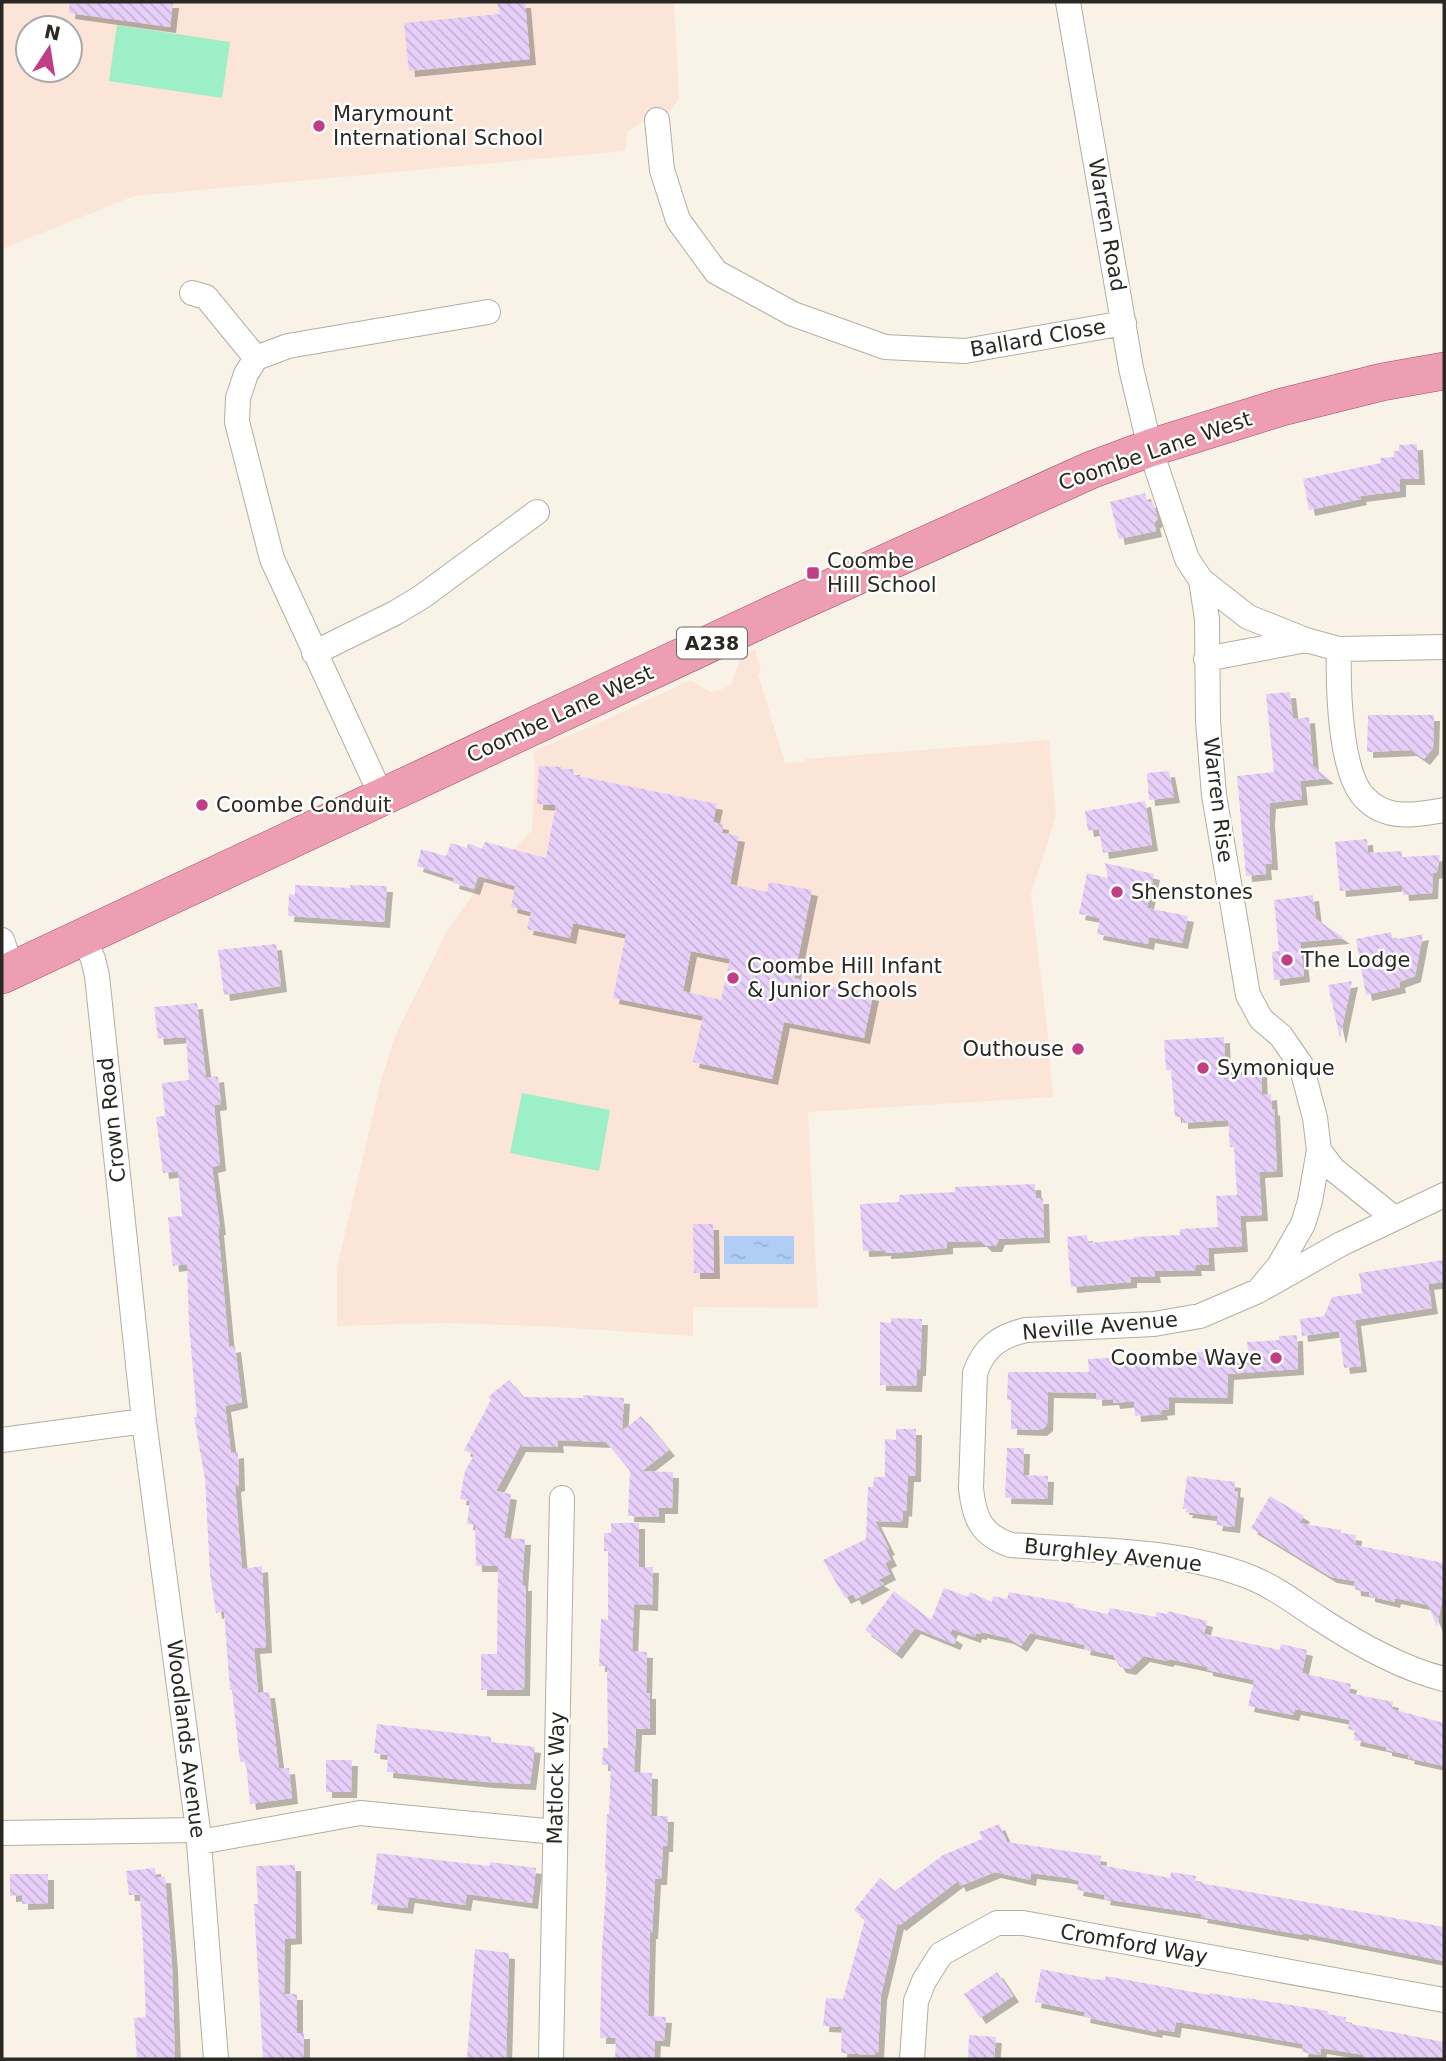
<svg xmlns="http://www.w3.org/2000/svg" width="1446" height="2061" font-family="'DejaVu Sans',sans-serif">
	<defs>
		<pattern id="water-ripples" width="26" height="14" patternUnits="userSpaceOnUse" patternTransform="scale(1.75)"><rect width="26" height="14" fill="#b0cdf5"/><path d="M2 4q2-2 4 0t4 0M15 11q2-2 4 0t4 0" fill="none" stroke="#98b0d2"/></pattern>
		<pattern id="building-back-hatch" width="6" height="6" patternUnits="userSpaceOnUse" patternTransform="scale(1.75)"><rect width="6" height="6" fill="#e7cffa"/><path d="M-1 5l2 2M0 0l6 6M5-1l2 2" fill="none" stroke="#c6b2d6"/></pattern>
		<filter id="shadow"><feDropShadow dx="6" dy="6" stdDeviation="0" flood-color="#0004"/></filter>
	</defs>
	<rect width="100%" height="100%" fill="#f9f3e7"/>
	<path fill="#fbe4d8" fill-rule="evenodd" d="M2 2H674L679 99 668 113 644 120 628 131 625 151 134 196 2 249ZM28 28H70V70H28Z
		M755 649 761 672 758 674 785 763 805 762V759L1049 740 1056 816 1031 895 1047 1027 1053 1097 808 1112 818 1308 693 1307V1336L540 1326 445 1323 337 1326V1267L381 1081 395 1036 448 929 480 885 532 830 535 766 533 751 592 726 691 680 712 693 731 685 742 654Z"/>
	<path fill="#9cefc6" d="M117 25 230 42 222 98 109 81Z
		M522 1093 610 1110 599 1171 510 1153Z"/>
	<path fill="url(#water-ripples)" d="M724 1236H794V1264H724Z"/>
	<path fill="url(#building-back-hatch)" fill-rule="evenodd" filter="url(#shadow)" d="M70 2H173L170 27 69 13Z
		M497 2H525L530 59 409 71 404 23 500 14Z
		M1417 444 1419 479H1400V491L1360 496 1361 499 1309 510 1303 479 1381 463 1380 458 1394 457V451H1399V445Z
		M1145 493 1147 501 1153 503 1158 519 1154 523 1156 531 1119 539 1110 502Z
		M1290 692 1293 719 1309 717 1313 766 1328 778 1300 781 1302 799 1270 803 1269 819 1272 864H1265L1266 874 1246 876 1237 776 1274 772 1266 694Z
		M1368 715H1434L1433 748 1424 759 1411 750 1367 752Z
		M539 766 562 767V769H574L573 775 717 804 713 822 723 824 722 833 739 836 730 884 767 892 769 882 812 890 794 978 873 995 864 1038 784 1022 772 1079 693 1062 703 1016 613 998 626 934 573 923 570 938 527 929 531 912 511 907 515 886 478 876 474 889 453 883 454 878 417 866 421 849 446 856 451 843 467 848 468 843 482 849 485 842 546 858 556 805 537 804ZM691 951 730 959 721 1000 683 991Z
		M1169 771 1174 797 1149 800 1147 773Z
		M1145 801 1152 845 1103 853 1099 829 1088 831 1085 811Z
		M1367 839 1368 853 1402 851V857L1440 855 1437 872 1433 873 1432 893 1403 895 1402 885 1340 891 1335 842Z
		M1105 863 1154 874 1147 908 1188 916 1182 943 1149 937 1148 944 1097 934 1100 918 1079 914 1087 873 1108 878Z
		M295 885 351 888 350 885 387 886 384 922 288 916 289 894 295 895Z
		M1313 895 1316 919 1344 938 1300 942 1304 976 1274 980 1272 952 1279 951 1274 900Z
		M1391 932 1393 940 1423 934 1415 976 1399 982 1400 987 1366 995 1356 939Z
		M276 944 281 986 224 995 218 950Z
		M1352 981 1340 1038 1328 985Z
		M197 1003 206 1078 218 1076 221 1104 214 1105 220 1165 212 1167 220 1229H218L229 1347 235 1346 242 1402 225 1406 231 1453 238 1452 239 1485 235 1486 242 1569 262 1566 266 1647 254 1648 258 1693 269 1692 279 1769 289 1768 292 1798 250 1804 246 1762H240L232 1690H230L224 1611 216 1613 210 1574 205 1479 194 1417H197L189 1326 187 1264 173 1266 168 1217 182 1216 178 1171 163 1173 156 1117 165 1116 162 1083 189 1080 186 1037 158 1039 154 1007Z
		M1224 1037 1225 1066H1240V1072L1261 1071 1262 1095 1271 1094 1272 1110 1274 1109 1277 1171 1259 1172 1262 1215 1240 1216 1242 1246 1208 1248 1209 1265H1195L1196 1270 1154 1271 1155 1277H1131V1282L1071 1287 1067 1237 1087 1235 1088 1243 1134 1239V1237L1180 1235V1229L1218 1227 1216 1196 1237 1195 1234 1147H1230L1228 1120 1182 1123V1117H1175L1171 1070H1166L1164 1040Z
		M1035 1184 1036 1198H1043L1044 1237 999 1239 996 1246H986L981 1241 947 1242V1248L904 1252 885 1253V1250L863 1251 860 1204 899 1202V1195L955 1192V1187Z
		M693 1224H713L714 1273H694Z
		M1444 1260V1282L1428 1284 1432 1308 1355 1320 1361 1366 1344 1368 1339 1331 1302 1336 1300 1319 1324 1316 1332 1297 1362 1293 1359 1273Z
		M891 1318 922 1319 920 1370H917L916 1386 880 1385V1322L891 1323Z
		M1297 1335 1298 1369 1228 1374 1227 1398 1169 1397V1409L1161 1410 1162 1414 1135 1416 1134 1401 1114 1403 1113 1399 1096 1400V1393L1048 1392 1047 1425 1041 1430 1011 1429V1400H1007L1008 1372H1089L1088 1359 1109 1358V1361H1140L1175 1358V1352H1248L1247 1342 1279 1340V1336Z
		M509 1380 523 1397 583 1398V1395L624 1398 622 1431 641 1416 669 1450 642 1471 673 1472 672 1508H659V1517L628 1516 630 1471 606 1442 557 1440 558 1447 520 1446 496 1491 511 1494 504 1538 525 1539 522 1585H526L524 1690H481V1654H497L498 1566H476L475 1525 467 1524 470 1501 460 1499 465 1471 474 1455 464 1450 491 1400 488 1397Z
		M896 1429H916L915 1476H908L906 1511 903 1510 902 1522 875 1521 889 1549 886 1550 891 1560 885 1563 890 1574 878 1580 884 1584 856 1599 853 1594 845 1598 823 1560 866 1539 868 1487H873L874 1477H885V1439L896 1440Z
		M1007 1448H1024L1023 1475 1048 1476 1047 1499 1005 1498Z
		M1187 1476 1235 1482 1234 1491 1238 1492 1234 1527 1216 1525 1218 1516 1186 1512 1187 1509H1183Z
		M1270 1496 1304 1516 1299 1523 1341 1530V1533L1356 1535 1355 1545 1444 1563V1590L1437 1626 1428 1605 1395 1598 1394 1602 1369 1596V1592L1355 1590 1354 1581 1331 1577 1251 1528Z
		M611 1523H639V1567H653L652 1605 634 1604 632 1651 647 1652 646 1693H650V1729H636L634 1772 652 1773 651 1816H668L667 1846H663L661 1879H655L652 1933H650L648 2016 666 2017 664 2041 655 2040 654 2059H615L616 2038H600L602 1949 607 1871 605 1872 607 1814H609L611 1765H602L603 1748H608L607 1666H599L601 1619 608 1620V1551H604V1533H611Z
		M944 1588 968 1597 970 1592 992 1602 993 1596 1007 1599 1009 1592 1075 1604 1074 1607 1108 1614 1110 1608 1156 1617V1612L1167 1614 1168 1611 1207 1621 1204 1634 1280 1650 1281 1644 1307 1650 1302 1673 1351 1684 1349 1693 1393 1702 1392 1709 1444 1723V1766L1408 1758 1409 1755 1386 1750V1747L1354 1740 1356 1731 1348 1729 1350 1720 1295 1709 1293 1715 1248 1706 1254 1680 1207 1670V1667L1169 1659 1167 1661 1144 1656 1130 1669 1120 1667 1113 1655 1084 1649 1085 1645 1030 1633 1021 1646 1008 1638 981 1632V1634L976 1633 975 1637 952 1629 950 1634 957 1639 954 1644 915 1628 896 1653 865 1630 894 1591 931 1620Z
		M377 1724 491 1737V1742L535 1747 530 1784 487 1782 387 1772 388 1755 374 1753Z
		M326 1760H352L351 1792H326Z
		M999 1824 1007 1842 1101 1856 1100 1865 1170 1878 1171 1872 1196 1876 1195 1882 1444 1927V1961L1303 1933V1935L1201 1917 1202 1914 1104 1899 1105 1895 1077 1890 1079 1881 1069 1878 1031 1873 1030 1880 995 1872 960 1886 958 1881 900 1925 898 1923 881 1995 878 2053 875 2052V2055L841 2053 842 2027 823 2026 826 1998 843 1999 865 1919 854 1910 880 1878 895 1891 943 1855 982 1839 979 1832Z
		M377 1853 490 1866V1862L536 1868 532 1903 467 1894 465 1905 409 1897 407 1908 371 1904Z
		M295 1865 296 1938 285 1939 284 1994H297V2033H304V2059H263L254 1904H258L256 1866Z
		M155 1868 156 1877H165L172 1965 175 2059H137L134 2018 146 2017 143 1945 140 1895H129L126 1871Z
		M10 1874H48V1903L22 1904V1895L10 1896Z
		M475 1949 509 1953 506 2059H467Z
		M1041 1969 1092 1979 1105 1980 1106 1976 1209 1995 1210 1993 1246 1999 1247 1998 1328 2011 1327 2014 1346 2017V2023L1444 2042V2059H1363L1364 2055 1321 2048 1320 2055 1302 2052 1303 2044 1190 2024 1176 2022 1174 2032 1157 2029 1156 2032 1084 2017 1085 2012 1035 2002Z
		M997 1972 1013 1996 980 2018 964 1994Z
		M969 2035 996 2037 994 2059H968Z"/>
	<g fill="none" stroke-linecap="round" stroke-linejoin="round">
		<defs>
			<path id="minor" d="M1068 2 1131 368 1150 448 1187 559 1201 580 1207 619 1208 721 1214 795 1248 995 1261 1019 1281 1036 1301 1065 1315 1118 1319 1150 1310 1201 1303 1224 1279 1266 1258 1291
				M657 120 662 170 678 220 716 272 793 314 885 347 965 351 1124 323
				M192 293 206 297 256 358
				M1201 580 1248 617 1306 640
				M1339 649C1338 683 1339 777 1367 800 1371 804 1379 809 1385 811 1402 818 1427 813 1444 810
				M314 653 395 613 423 596 537 512
				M1206 659 1306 640 1339 649 1444 647
				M382 797 272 559 237 422 238 398 246 374 256 358 288 346 488 312
				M83 937 93 959 97 976 144 1421 198 1830 216 2059
				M2 940 13 971
				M1319 1150 1333 1169 1394 1218
				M1444 1195 1341 1244 1258 1291 1200 1316 1154 1324 1026 1330C1000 1336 984 1347 975 1373L971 1488C974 1518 981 1535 1011 1545 1090 1551 1178 1548 1252 1578 1277 1588 1298 1605 1320 1619 1358 1644 1400 1668 1444 1679
				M2 1440 144 1421
				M2 1833 198 1830
				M200 1842 360 1813 555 1832
				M551 2059 562 1498
				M912 2059 916 2001 924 1981 941 1954 997 1923H1023L1444 2000"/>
			<path id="primary" d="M2 975 775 613 1091 470 1150 448 1282 407 1382 382 1444 371"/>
		</defs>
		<use href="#minor" stroke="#b3ada2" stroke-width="26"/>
		<use href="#primary" stroke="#a14a5f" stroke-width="38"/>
		<use href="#minor" stroke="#fff" stroke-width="24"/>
		<use href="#primary" stroke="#ed9eb3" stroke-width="37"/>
	</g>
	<g fill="#c03e86" stroke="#fff" stroke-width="2.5">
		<circle cx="319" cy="126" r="7"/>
		<rect x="806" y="566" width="14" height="14" rx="3.5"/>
		<circle cx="202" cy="805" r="7"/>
		<circle cx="1117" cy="892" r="7"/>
		<circle cx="1287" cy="960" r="7"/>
		<circle cx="733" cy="978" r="7"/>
		<circle cx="1078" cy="1049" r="7"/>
		<circle cx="1203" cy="1068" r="7"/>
		<circle cx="1276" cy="1358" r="7"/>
	</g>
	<g text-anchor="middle" stroke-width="5" stroke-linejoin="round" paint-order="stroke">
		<rect fill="#fff" stroke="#6a6865" stroke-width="2" x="677" y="627.5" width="70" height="31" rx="5"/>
		<g font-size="19" font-weight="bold" fill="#2a2823">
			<text x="712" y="650">A238</text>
		</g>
		<g font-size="21" fill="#2a2823" stroke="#fff" text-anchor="start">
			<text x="333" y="121">Marymount<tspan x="333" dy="24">International School</tspan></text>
			<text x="827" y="568">Coombe<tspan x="827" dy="24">Hill School</tspan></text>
			<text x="216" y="812">Coombe Conduit</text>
			<text x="1131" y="899">Shenstones</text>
			<text x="1301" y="967">The Lodge</text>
			<text x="747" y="973">Coombe Hill Infant<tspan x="747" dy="24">&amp; Junior Schools</tspan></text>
			<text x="1064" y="1056" text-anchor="end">Outhouse</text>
			<text x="1217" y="1075">Symonique</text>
			<text x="1262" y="1365" text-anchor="end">Coombe Waye</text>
		</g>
		<g font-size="21" fill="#2a2823" stroke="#fff">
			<text transform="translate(1107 225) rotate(80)" y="7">Warren Road</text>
			<text transform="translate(1038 338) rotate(-10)" y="7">Ballard Close</text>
			<text transform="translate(1155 451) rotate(-19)" y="7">Coombe Lane West</text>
			<text transform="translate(560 714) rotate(-25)" y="7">Coombe Lane West</text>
			<text transform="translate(1218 800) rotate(83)" y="7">Warren Rise</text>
			<text transform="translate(112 1120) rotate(-96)" y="7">Crown Road</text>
			<text transform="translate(1100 1326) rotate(-5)" y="7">Neville Avenue</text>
			<text transform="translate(1113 1555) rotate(6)" y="7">Burghley Avenue</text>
			<text transform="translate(186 1739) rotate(83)" y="7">Woodlands Avenue</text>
			<text transform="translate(556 1778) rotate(-89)" y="7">Matlock Way</text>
			<text transform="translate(1134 1944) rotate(10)" y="7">Cromford Way</text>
		</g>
	</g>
	<rect width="1446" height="2061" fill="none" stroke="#2a2823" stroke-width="7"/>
	<g transform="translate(49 49) rotate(12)"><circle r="33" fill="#ffffff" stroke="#aaa9a7" stroke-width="2"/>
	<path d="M0-5L12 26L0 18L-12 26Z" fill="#c03e86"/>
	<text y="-10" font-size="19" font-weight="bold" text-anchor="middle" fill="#2a2823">N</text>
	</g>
</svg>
